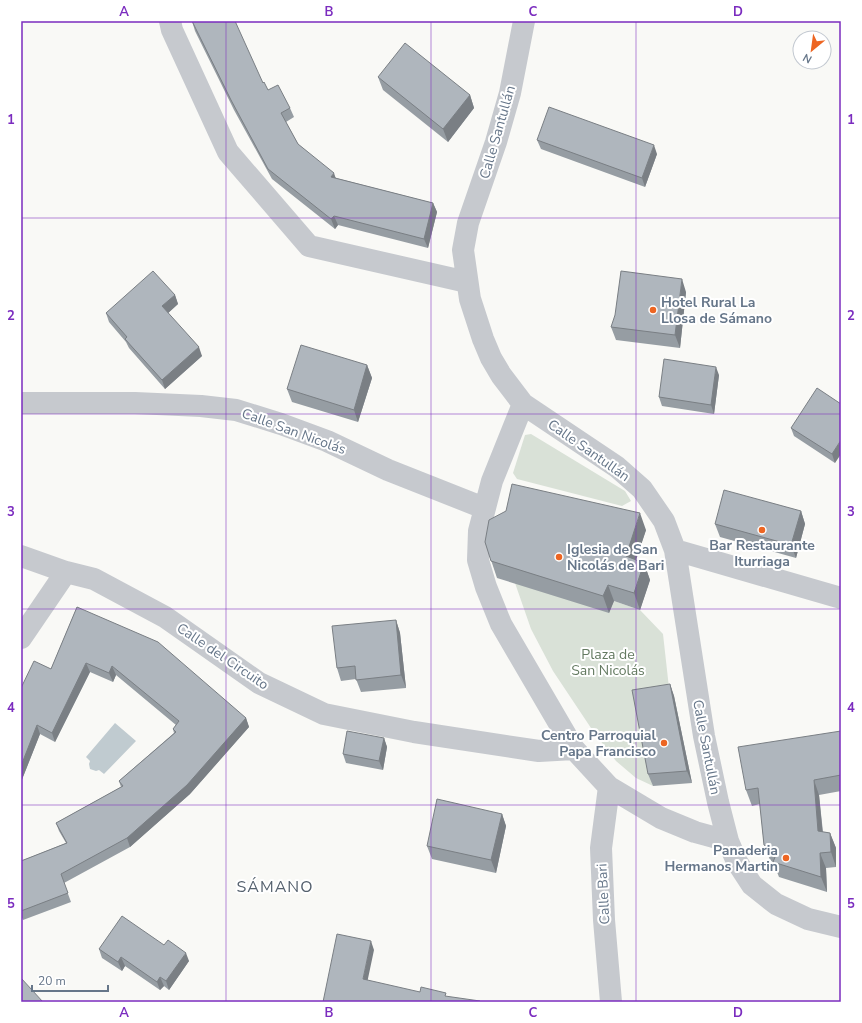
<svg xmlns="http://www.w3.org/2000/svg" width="862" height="1023" font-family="'Nunito Sans',sans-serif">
	<rect width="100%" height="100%" fill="#f9f9f6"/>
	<path fill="#d9e1d7" d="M531 434 625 491 631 501 622 506 517 479 513 473 525 435Z
		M515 583 609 612 614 601 640 610 663 634 670 697 637 703 653 786 636 778 616 761 593 731 553 671 531 629Z"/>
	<path fill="#c0cbd0" d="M115 723 136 741 104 774 99 770 96 771 90 769 89 764 90 761 86 757Z"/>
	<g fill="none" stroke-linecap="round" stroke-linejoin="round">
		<path stroke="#c6c9ce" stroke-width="22" d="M170 21 172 30 228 152 309 246 467 282
			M524 21 510 93 496 142 468 223 463 250 470 299 483 339 491 358 501 375 523 404 617 467 642 489 664 521 675 550 704 736 718 802 728 841 737 862 752 885 776 904 808 919 841 927
			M21 403H135L201 406 236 410 281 424 327 441 388 470 484 508
			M523 404 492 481 479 531 478 560 486 587 501 624 574 749 609 787 661 818 695 832 728 841
			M675 550 841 598
			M21 556 66 572 94 579 165 617 259 683 324 714 414 732 539 751 574 749
			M21 638 66 572
			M609 787 601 848 604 920 611 1002"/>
	</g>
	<path fill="#969da3" d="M192 21 263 83 268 90 290 108 294 117 286 122 298 144 336 178 433 203 437 212 428 248 338 225 335 229 272 179 234 110 195 31Z
		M378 77 470 95 474 108 448 142 383 90Z
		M537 140 657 154 645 187 541 149Z
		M686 292 680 348 616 340 611 327Z
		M175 295 178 304 168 313 202 356 165 389 129 348 126 342 109 322 106 313Z
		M367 365 372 378 358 422 292 402 287 389Z
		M719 375 714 414 662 406 659 397Z
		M841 404 835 463 794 436 791 428Z
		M506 511 646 530 636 560 644 563 650 580 640 610 614 601 609 613 497 578 485 542Z
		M801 511 805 524 796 558 720 537 715 524Z
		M77 607 246 718 249 727 190 794 130 847 64 883 71 902 23 920 21 915V861L66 843 59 831 56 823 121 787 119 781 174 733 173 729 176 725 116 675 113 682 90 672 55 742 40 734 21 782V688L51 669Z
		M396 620 400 633 406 688 361 692 356 679 341 681 337 668Z
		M670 684 674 696 692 783 653 786 648 774Z
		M841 731V791L819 795 823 832 830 833 836 848V867L826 868 827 892 779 877 773 862 770 860 764 845 760 804 752 806 746 790Z
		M384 738 387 747 383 770 346 763 343 754Z
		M502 814 506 826 496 873 432 859 427 846Z
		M164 945 189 961 169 990 164 986 160 990 125 966 122 971 102 958 99 949Z"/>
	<path fill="#7a7f84" d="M470 95 474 108 448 142 443 129Z
		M654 145 657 154 645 187 642 178Z
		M334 173 337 182 331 177Z
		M433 203 437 212 428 248 424 239Z
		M334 216 338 225 335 229 331 219Z
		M682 279 686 292 680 348 675 335Z
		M175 295 178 304 166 315 162 306Z
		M199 347 202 356 165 389 162 380Z
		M367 365 372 378 358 422 354 410Z
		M716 367 719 375 714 414 711 405Z
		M841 440V454L835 463 832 454Z
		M801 511 805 524 796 558 791 545Z
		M640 513 646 530 632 572 626 556Z
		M644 563 650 580 640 610 634 593Z
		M608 585 614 601 609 613 603 596Z
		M396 620 400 633 406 688 401 675Z
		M86 663 90 672 55 742 52 733Z
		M112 666 116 675 113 682 109 673Z
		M670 684 674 696 692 783 687 771Z
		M246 718 249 727 190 794 130 847 127 838Z
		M37 725 40 734 21 782V766Z
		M384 738 387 747 383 770 379 761Z
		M814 780 819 795 824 847 818 831Z
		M502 814 506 826 496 873 491 860Z
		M830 833 836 848V867L831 852Z
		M820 853 826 868 827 892 821 877Z
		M371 941 374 950 366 988 363 979Z
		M186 953 189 961 169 990 166 981Z
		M121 957 125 966 122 971 118 962Z
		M160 977 164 986 160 990 157 982Z"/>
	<path fill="#afb6bd" stroke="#7a7f84" d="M192 21H235L263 83 264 82 268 90 278 85 290 108 281 113 298 144 334 173 331 177 433 203 424 239 334 216 331 219 268 169 231 100Z
		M405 43 470 95 443 129 378 77Z
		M549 107 654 145 642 178 537 140Z
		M153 271 175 295 162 306 199 347 162 380 125 339 127 337 106 313Z
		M621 271 682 279 675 335 611 327 615 315Z
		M301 345 367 365 354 410 287 389Z
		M664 359 716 367 711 405 659 397Z
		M817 388 841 404V440L832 454 791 428Z
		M512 484 640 513 626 556 644 563 634 593 608 585 603 596 491 561 485 542 489 520 506 511Z
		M724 490 801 511 791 545 715 524Z
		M77 607 158 642 246 718 187 785 127 838 61 874 68 893 21 911V861L67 843 56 823 123 786 119 781 176 732 173 729 179 721 112 666 109 673 86 663 52 733 37 725 21 766V688L34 661 51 669Z
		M396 620 401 675 356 680 355 666 337 668 332 626Z
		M670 684 687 771 648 774 632 690Z
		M347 731 384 738 379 761 343 754Z
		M841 731V775L814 780 818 831 830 833 831 852 820 853 821 877 773 862 778 850 764 845 758 788 746 790 738 747Z
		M437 799 502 814 491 860 427 846Z
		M122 916 164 945 168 940 186 953 166 981 160 977 157 982 121 957 118 962 99 949Z
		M337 934 371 941 363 979 420 992 421 987 446 993 445 996 480 1001V1002H323Z
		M21 978 43 1002H21Z"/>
	<path fill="none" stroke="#7b2cbf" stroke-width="1" stroke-opacity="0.55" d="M226 21V1002M431 21V1002M636 21V1002M21 218H841M21 414H841M21 609H841M21 805H841"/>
	<g fill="#ed6522" stroke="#fff" stroke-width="1.5">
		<circle cx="653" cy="310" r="4"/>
		<circle cx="762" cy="530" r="4"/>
		<circle cx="559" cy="557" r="4"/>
		<circle cx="664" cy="743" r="4"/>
		<circle cx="786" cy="858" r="4"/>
	</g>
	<g text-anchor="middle" stroke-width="4" stroke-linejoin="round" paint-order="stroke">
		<g font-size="14" fill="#667689" stroke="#fff">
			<text transform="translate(497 132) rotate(-74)" y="5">Calle Santullán</text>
			<text transform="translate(294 431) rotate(20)" y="5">Calle San Nicolás</text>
			<text transform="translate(589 450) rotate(35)" y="5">Calle Santullán</text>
			<text transform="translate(223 656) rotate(34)" y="5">Calle del Circuito</text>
			<text transform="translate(707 747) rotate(79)" y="5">Calle Santullán</text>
			<text transform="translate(603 894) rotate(-93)" y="5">Calle Bari</text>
		</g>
		<g font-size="14" font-weight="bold" fill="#667689" stroke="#fff" text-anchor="start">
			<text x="661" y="307">Hotel Rural La<tspan x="661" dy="16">Llosa de Sámano</tspan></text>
			<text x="762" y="550" text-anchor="middle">Bar Restaurante<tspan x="762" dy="16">Iturriaga</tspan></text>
			<text x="567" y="554">Iglesia de San<tspan x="567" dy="16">Nicolás de Bari</tspan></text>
			<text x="656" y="740" text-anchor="end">Centro Parroquial<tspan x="656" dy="16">Papa Francisco</tspan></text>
			<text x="778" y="855" text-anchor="end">Panaderia<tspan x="778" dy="16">Hermanos Martin</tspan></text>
		</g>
		<g font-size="14" fill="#647a61" stroke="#fff">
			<text x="608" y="659">Plaza de<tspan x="608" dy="16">San Nicolás</tspan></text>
		</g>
		<g font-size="16" letter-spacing="1" fill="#54606d" stroke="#fff">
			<text x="275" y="892">SÁMANO</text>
		</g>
	</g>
	<rect width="862" height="1023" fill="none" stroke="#ffffff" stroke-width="44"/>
	<g transform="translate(812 50) rotate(209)"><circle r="19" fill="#ffffff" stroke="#c2c8d0"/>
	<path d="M0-3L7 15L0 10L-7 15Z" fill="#ed6522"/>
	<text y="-6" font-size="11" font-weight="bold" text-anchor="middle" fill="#667689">N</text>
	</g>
	<path d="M32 985v6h76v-6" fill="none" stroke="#667689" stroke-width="2"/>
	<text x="38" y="985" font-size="12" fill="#667689" stroke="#ffffff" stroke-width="3" paint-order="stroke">20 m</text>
	<rect x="22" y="22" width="818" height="979" fill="none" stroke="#7b2cbf" stroke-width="1.5"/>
	<g font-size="13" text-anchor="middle" font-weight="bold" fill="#7b2cbf">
		<text x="124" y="16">A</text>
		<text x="329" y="16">B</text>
		<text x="533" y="16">C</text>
		<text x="738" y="16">D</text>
		<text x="11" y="124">1</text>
		<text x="851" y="124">1</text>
		<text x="11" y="320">2</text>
		<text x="851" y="320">2</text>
		<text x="11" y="516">3</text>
		<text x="851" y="516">3</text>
		<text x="11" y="712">4</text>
		<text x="851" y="712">4</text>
		<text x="11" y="908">5</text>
		<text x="851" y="908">5</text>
		<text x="124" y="1017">A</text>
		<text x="329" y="1017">B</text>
		<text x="533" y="1017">C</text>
		<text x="738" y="1017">D</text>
	</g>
</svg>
